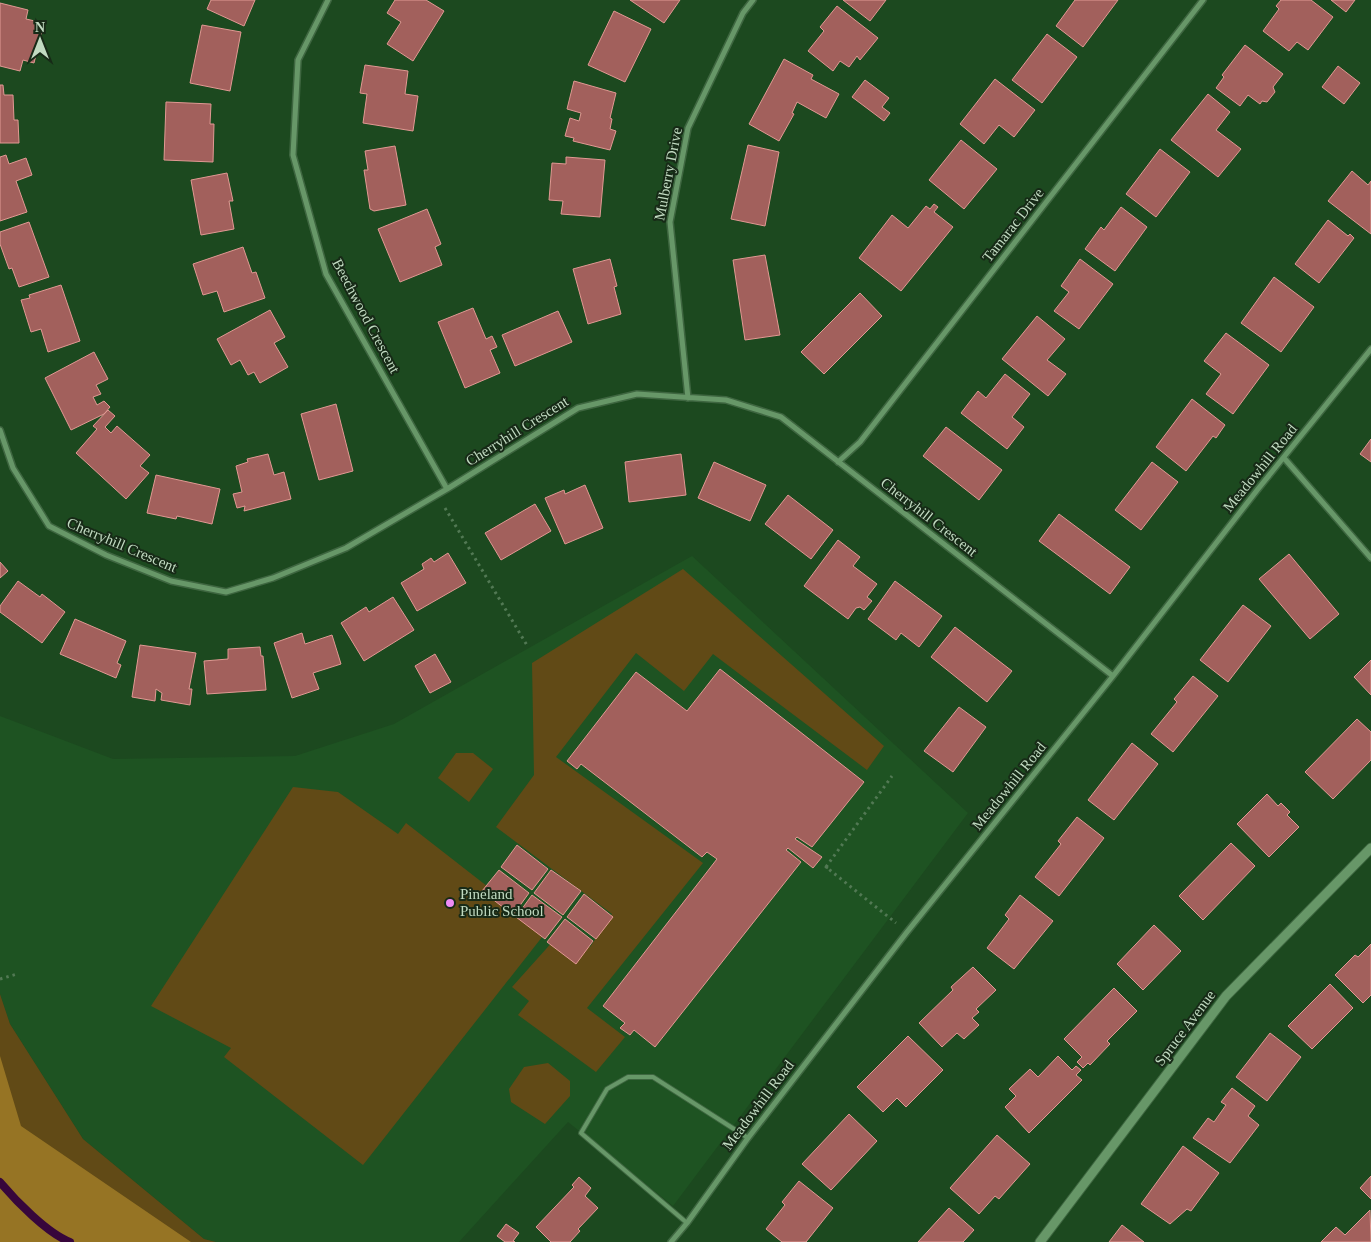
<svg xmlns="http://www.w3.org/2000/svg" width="1371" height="1242" font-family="Georgia,serif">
	<rect width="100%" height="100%" fill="#1c491f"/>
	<path fill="#1e5322" d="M692 556 968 813 673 1206 568 1122 459 1242H216L204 1239 83 1139 10 1024 0 994V716L113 759 295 756 394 724Z"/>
	<path fill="#614a16" d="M683 569 884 746 867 770 713 654 684 691 636 653 556 757 703 863 587 1008 625 1037 596 1072 518 1015 529 1001 512 987 563 930 590 947 612 914 496 827 534 775 532 663Z
		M456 753H473L493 769 469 802 438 778Z
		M293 787 338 792 398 834 406 823 546 932 363 1165 224 1057 231 1048 151 1006Z
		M0 994 10 1024 83 1139 204 1239 216 1242H0Z
		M548 1063 570 1081V1096L545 1124 511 1102 509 1089 524 1067Z"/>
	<path fill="#967424" d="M0 1056 21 1126 191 1242H0Z"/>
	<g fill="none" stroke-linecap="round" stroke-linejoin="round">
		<path stroke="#37063b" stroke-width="8" d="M0 1182C16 1201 47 1233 70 1242"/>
	</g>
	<path fill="#a2605c" stroke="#e19993" d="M211 0H255L244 26 207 9Z
		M395 0H426L444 11 413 61 387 44 401 22 387 13Z
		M630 0H680L664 23Z
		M843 0H886L870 21Z
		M1075 0H1118L1083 47 1056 26Z
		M1281 0H1311L1333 17 1308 50 1297 42 1289 51 1263 31 1279 9 1276 6Z
		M1331 0H1355L1346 12Z
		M0 3 28 10 26 19 44 23 34 63 23 60 20 71 0 66Z
		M837 6 878 38 860 60 857 56 849 67 840 61 833 71 808 51 824 31 820 27Z
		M614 11 651 29 625 82 588 65Z
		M202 25 241 32 230 91 190 83Z
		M1047 34 1077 57 1042 103 1012 80Z
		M1245 45 1283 74 1273 87 1275 92 1267 102 1262 101 1260 104 1248 95 1240 106 1216 88 1224 77 1222 75Z
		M784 59 813 75 811 79 839 94 826 118 797 102 792 113 794 114 779 141 749 124Z
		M365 65 408 71 405 94 418 96 413 131 363 123 367 94 360 93Z
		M1338 66 1360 83 1344 104 1322 87Z
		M995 79 1035 110 1014 137 999 125 984 144 960 124Z
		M865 80 889 98 882 107 890 113 884 121 852 97Z
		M574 81 616 93 610 118 612 119 610 129 616 131 610 150 573 141 574 138 565 136 570 118 579 121 581 113 567 109Z
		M0 85H3L4 95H13L14 120H18L19 143H0Z
		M1208 94 1230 112 1216 130 1241 149 1218 177 1171 140Z
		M166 102 211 104 210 124H214L213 162 164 160Z
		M961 140 997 169 964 209 929 180Z
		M748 145 779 152 765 226 731 219Z
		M395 146 406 205 374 211 370 209 364 170H368L365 151Z
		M1160 149 1190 172 1156 217 1126 194Z
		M6 155 9 164 26 158 32 175 16 181 27 212 0 221V157Z
		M566 157 605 160 600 217 561 214 563 201 549 200 552 163 566 164Z
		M1352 171 1368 185 1371 181V234L1328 201Z
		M227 173 233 201H229L234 229 201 235 191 180Z
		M934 204 938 207 934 212 953 227 901 291 859 258 892 215 908 228 926 206 930 209Z
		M1121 207 1147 227 1115 271 1085 249 1101 227 1104 230Z
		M427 209 441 244 435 247 442 265 400 282 378 229Z
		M1328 220 1348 236 1350 234 1354 238 1319 283 1295 264Z
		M29 222 49 277 19 287 12 268 9 269 0 244V232Z
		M243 247 252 273 256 272 265 298 224 312 217 291 203 295 193 264Z
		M765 255 780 335 745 340 733 260Z
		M610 259 617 286 614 287 621 314 588 324 573 269Z
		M1080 259 1113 284 1079 329 1054 311 1069 292 1061 286Z
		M1274 277 1314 307 1281 352 1241 323Z
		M61 285 80 341 48 352 41 329 31 332 21 300 30 298 29 295Z
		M860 293 882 316 824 374 801 352Z
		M473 308 486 339 492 336 497 347 490 350 500 373 465 388 438 322Z
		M270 310 285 337 274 343 288 367 260 383 254 372 248 375 240 360 231 365 217 339Z
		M558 311 572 342 515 366 502 335Z
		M1037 316 1065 339 1047 360 1066 374 1048 396 1002 359Z
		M1226 333 1269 365 1233 414 1206 394 1221 374 1204 361Z
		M94 352 108 379 96 385 101 394 93 397 97 405 104 401 110 407 104 414 71 430 45 378Z
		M1005 374 1030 394 1012 417 1024 427 1007 449 961 413 978 391 986 398Z
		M1192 399 1225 425 1216 438 1213 436 1186 471 1156 447Z
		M336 404 353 471 319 480 301 414Z
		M108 410 115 416 105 427 111 433 117 426 150 455 140 466 149 473 126 499 76 453 97 429 93 426Z
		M946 427 1002 470 979 500 923 456Z
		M1371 439V462L1360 454Z
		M268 454 274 475 284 472 291 499 244 511 245 506 237 508 233 494 242 492 236 466 248 462 247 459Z
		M681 454 686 495 629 502 625 462Z
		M714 462 766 485 750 521 698 498Z
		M1152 462 1178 482 1141 530 1115 510Z
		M156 475 220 489 212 524 177 516 176 519 147 513Z
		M585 485 603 528 565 544 545 498 564 490 565 494Z
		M788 495 833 530 811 559 765 524Z
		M535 504 551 531 501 560 485 533Z
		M1059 514 1130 567 1110 594 1039 541Z
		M838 540 860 557 853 566 877 584 867 597 872 601 864 610 860 607 856 608 848 619 804 586Z
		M448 553 466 583 417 611 401 583 424 569 422 564 431 558 434 562Z
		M1289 554 1339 614 1310 639 1259 579Z
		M0 562 8 571 0 578Z
		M18 581 40 597 42 594 65 612 42 643 0 612V606Z
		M895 581 942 616 919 647 901 633 896 640 868 619Z
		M393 597 414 630 364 661 341 623 366 607 369 612Z
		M1243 605 1271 626 1228 682 1200 660Z
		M75 619 126 641 117 663 121 665 116 678 60 654Z
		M955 627 1012 671 987 702 931 657Z
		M302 633 305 644 332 635 341 664 313 673 319 689 292 698 274 643Z
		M140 645 196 653 189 689H192L190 705 161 700 162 693 156 689 155 701 132 697Z
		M260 647 261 656H263L266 690 207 694 204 661 228 659V649Z
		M435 654 451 682 430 693 415 666Z
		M1371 660V695L1354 677Z
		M720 669 864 782 812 847 797 837 795 839 822 857 813 868 788 848 786 850 801 862 655 1047 634 1030 630 1035 620 1028 625 1023 603 1006 717 859 707 852 702 857 581 764 577 769 567 761 636 672 687 711Z
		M1193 676 1218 696 1173 752 1151 734 1177 702 1174 699Z
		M959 707 986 727 953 772 924 751Z
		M1357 719 1371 732V760L1333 799 1305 772Z
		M1132 743 1158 764 1114 820 1088 800Z
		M1267 794 1278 806 1281 803 1290 812 1287 815 1299 827 1269 857 1237 824Z
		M1077 817 1104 838 1059 896 1035 877 1061 844 1058 841Z
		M1231 843 1255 866 1203 920 1179 896Z
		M517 845 548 869 532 890 501 867Z
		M499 870 529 893 513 915 482 891Z
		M551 870 581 891 563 915 534 893Z
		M584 894 613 917 596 939 567 917Z
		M532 895 562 917 545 939 516 917Z
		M1020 895 1053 921 1014 969 987 948 1009 919 1005 915Z
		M565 919 593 941 576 964 547 942Z
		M1154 925 1181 951 1143 990 1117 964Z
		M1371 944V995L1363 1003 1335 975 1355 955 1358 957Z
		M973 967 996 990 976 1009 979 1012 972 1018 979 1025 964 1039 957 1033 942 1047 919 1023 953 990 951 987Z
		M1330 984 1353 1008 1312 1049 1288 1026Z
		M1114 988 1137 1011 1107 1041 1110 1044 1090 1065 1088 1063 1083 1068 1077 1062 1082 1057 1064 1039Z
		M1270 1033 1301 1057 1267 1101 1236 1077Z
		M908 1036 943 1070 906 1107 897 1098 883 1112 857 1087Z
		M1058 1056 1072 1070 1076 1066 1081 1070 1076 1075 1082 1080 1029 1133 1005 1107 1016 1096 1009 1089 1030 1069 1038 1077Z
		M1232 1088 1255 1106 1248 1116 1259 1125 1230 1163 1193 1138 1208 1118 1214 1122 1226 1105 1221 1102Z
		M849 1114 877 1141 831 1190 802 1164Z
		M997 1135 1030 1164 999 1199 995 1196 979 1214 950 1188Z
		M1183 1146 1219 1173 1191 1211 1187 1209 1170 1224 1141 1204Z
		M1371 1176V1199L1360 1188Z
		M579 1177 591 1188 585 1196 598 1208 578 1229 580 1231 570 1242H551L536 1227 574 1187 572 1185Z
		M799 1181 833 1208 806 1242H782L766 1229 785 1205 782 1202Z
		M949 1208 974 1230 963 1242H918Z
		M1370 1210 1371 1242H1321L1336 1227 1345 1235Z
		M506 1224 519 1233 513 1241 515 1242H505L497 1236Z
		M1122 1225 1144 1242H1109Z"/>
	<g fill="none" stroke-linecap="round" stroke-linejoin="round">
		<defs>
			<path id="service" d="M687 1223 581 1133 607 1089 628 1077H653L748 1138"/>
			<path id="minor" d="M328 0 298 60 293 155 326 274 447 489
				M688 398 670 222 688 128 743 13 753 0
				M0 430 13 468 49 526 106 555 171 581 226 592 273 578 346 548 447 489 578 408 637 394 726 400 781 417 1113 676
				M1284 458 1371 558
				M838 462 860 442 1203 0
				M671 1242 687 1223 748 1138 907 932 1113 676 1258 489 1371 349"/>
			<path id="tertiary" d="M1040 1242 1226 996 1371 848"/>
		</defs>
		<use href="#service" stroke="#3e6640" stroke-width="6"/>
		<use href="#minor" stroke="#3e6640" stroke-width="8"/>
		<use href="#tertiary" stroke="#3e6640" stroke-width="11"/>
		<path stroke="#527954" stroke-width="3" stroke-dasharray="2.5 4" stroke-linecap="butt" d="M445 508 528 647
			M826 867 892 776
			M828 868 826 867 896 923
			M0 979 17 974"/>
		<use href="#service" stroke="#679768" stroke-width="4"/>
		<use href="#minor" stroke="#679768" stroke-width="5"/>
		<use href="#tertiary" stroke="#679768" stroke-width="9"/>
	</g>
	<circle fill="#ef8bf6" stroke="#172a17" stroke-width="2" cx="450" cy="903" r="5"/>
	<g text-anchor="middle" stroke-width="4" stroke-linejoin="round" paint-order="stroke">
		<g font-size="15" fill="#c1dac1" stroke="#172a17">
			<text transform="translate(668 174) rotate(-79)" y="5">Mulberry Drive</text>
			<text transform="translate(1013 225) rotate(-52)" y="5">Tamarac Drive</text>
			<text transform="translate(366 316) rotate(62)" y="5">Beechwood Crescent</text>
			<text transform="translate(517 431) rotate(-32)" y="5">Cherryhill Crescent</text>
			<text transform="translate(1260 468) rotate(-51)" y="5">Meadowhill Road</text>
			<text transform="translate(929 517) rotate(38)" y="5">Cherryhill Crescent</text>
			<text transform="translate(122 545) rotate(23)" y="5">Cherryhill Crescent</text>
			<text transform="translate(1009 786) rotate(-51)" y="5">Meadowhill Road</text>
			<text transform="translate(1185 1028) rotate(-53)" y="5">Spruce Avenue</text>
			<text transform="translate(758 1105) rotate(-53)" y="5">Meadowhill Road</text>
		</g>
		<g font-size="15" fill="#c1dac1" stroke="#172a17" text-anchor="start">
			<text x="460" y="899">Pineland<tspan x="460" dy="17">Public School</tspan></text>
		</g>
	</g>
	<g transform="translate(40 40)" stroke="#172a17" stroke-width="4" paint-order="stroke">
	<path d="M0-4L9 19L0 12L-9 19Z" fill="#c1dac1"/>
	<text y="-8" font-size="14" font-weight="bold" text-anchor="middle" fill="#c1dac1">N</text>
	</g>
</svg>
